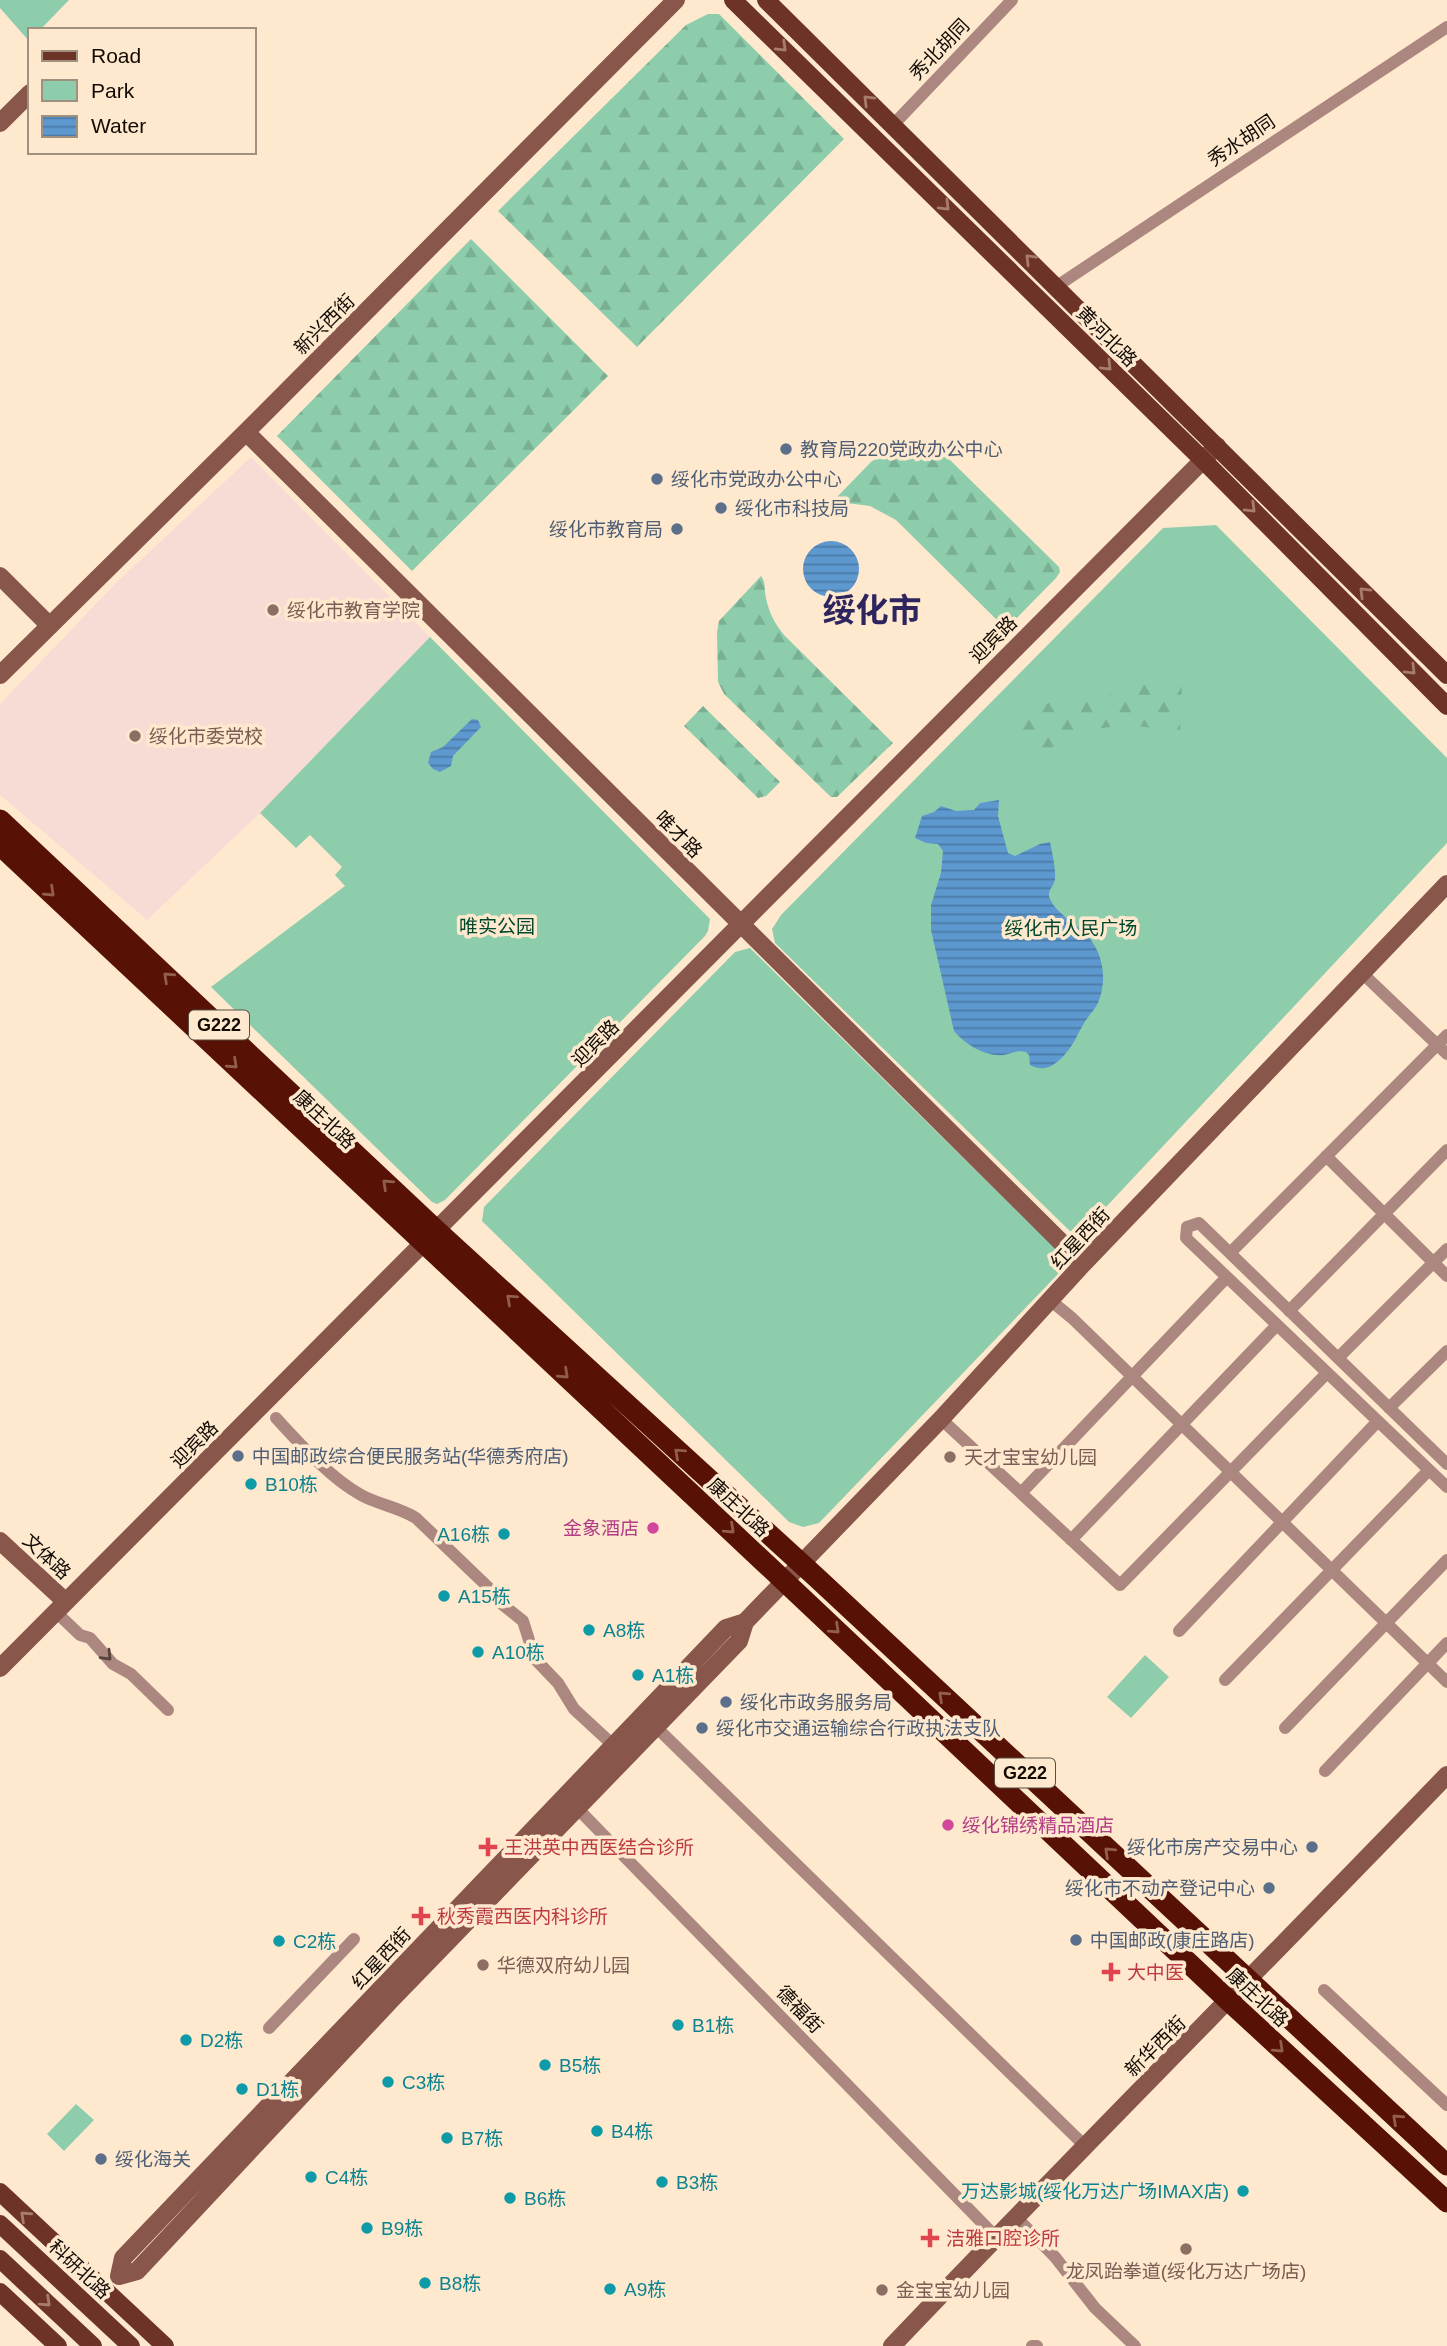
<svg xmlns="http://www.w3.org/2000/svg" width="1447" height="2346" font-family="Helvetica,'Noto Sans SC',sans-serif">
	<defs>
		<pattern id="forest-firs" width="22" height="20" patternUnits="userSpaceOnUse" patternTransform="scale(1.75)"><rect width="22" height="20" fill="#8ecdac"/><path d="M5 1l3.5 6h-7zM16 11l3.5 6h-7z" fill="#79af92"/></pattern>
		<pattern id="water-rules" width="6" height="5" patternUnits="userSpaceOnUse" patternTransform="scale(1.75)"><rect width="6" height="5" fill="#5d98cf"/><path d="M0 2.5h6" fill="none" stroke="#4b7aa6"/></pattern>
	</defs>
	<rect width="100%" height="100%" fill="#fee9cf"/>
	<path fill="#f6dcd5" d="M251 457 430 637 260 813 147 920 0 795V704L115 584Z"/>
	<path fill="#8ecdac" d="M0 0H69L40 30H30L29 41 0 8Z
		M1216 525 1447 758V843L1077 1238 775 943 772 929 781 915 1163 528Z
		M430 637 710 919 708 931 705 936 445 1200 437 1204 432 1202 211 987 345 886 335 875 342 867 310 835 296 848 260 813Z
		M750 948 1057 1250 1061 1257 1058 1274 819 1523 803 1527 789 1522 482 1221 484 1207 735 952Z
		M1145 1655 1169 1677 1131 1718 1107 1697Z
		M76 2104 94 2120 64 2151 47 2134Z"/>
	<path fill="url(#forest-firs)" d="M708 14H719L844 139 637 347 498 211 686 25Z
		M471 239 608 376 412 571 277 436Z
		M893 452 939 455 949 459 1059 567 1060 572 1056 578 1006 629 896 520 870 506 839 502 835 499 872 461Z
		M761 576C766 582 764 590 766 598 769 613 775 624 784 635L893 743 837 797H831L724 694 718 682 717 632 719 621Z
		M1182 679 1180 736C1132 716 1078 726 1038 757L1016 728 1043 706 1060 696 1067 707 1143 685Z
		M703 706 780 782 766 796 758 798 684 726Z"/>
	<path fill="url(#water-rules)" d="M803 569a28 28 0 1 1 56 0a28 28 0 1 1-56 0Z
		M472 719 478 720 481 727 453 756 451 766 440 772 433 769 428 763 431 752 443 747Z
		M999 800 998 816 1008 853 1015 856 1040 844 1050 842C1052 852 1056 869 1055 879 1054 887 1046 891 1050 899 1056 913 1074 922 1085 933 1103 951 1108 979 1098 1003 1094 1011 1087 1017 1083 1025 1077 1035 1074 1044 1066 1053 1056 1065 1045 1073 1030 1065L1029 1055 1026 1052C1017 1050 1013 1053 1004 1055 985 1057 965 1044 954 1031L931 930V905L941 873 943 851 938 844 926 843 915 838 922 816 934 812 941 806 956 811 974 810 980 803Z"/>
	<g fill="none" stroke-linecap="round" stroke-linejoin="round">
		<path stroke="#ab877f" stroke-width="12" d="M893 125 1012 0
			M1057 286 1447 27
			M1362 973 1447 1054
			M1326 1156 1447 1276
			M1230 1253 1447 1035
			M1050 1300 1072 1318 1447 1682
			M1289 1311 1447 1150
			M1338 1358 1447 1249
			M1389 1408 1447 1351
			M276 1418C300 1444 330 1478 361 1495 379 1505 399 1507 416 1518L490 1589 502 1604 523 1621 535 1659 558 1683 574 1709 613 1745
			M941 1419 1120 1585 1327 1373
			M1447 1464 1199 1223 1187 1227 1186 1238 1447 1487
			M1021 1493 1227 1277
			M1071 1540 1277 1325
			M56 1612 80 1635 90 1638 113 1664 131 1674 168 1710
			M1179 1631 1378 1421
			M1225 1680 1429 1470
			M656 1727 1085 2146
			M1285 1728 1447 1560
			M1325 1771 1447 1643
			M577 1808 996 2237
			M1324 1990 1447 2105
			M269 2028 354 1939
			M1016 2217 1055 2257 1095 2308 1135 2346
			M1032 2346H1037"/>
		<path stroke="#89564b" stroke-width="18" d="M0 123 30 93
			M246 432 1083 1264
			M0 576 50 626
			M0 675 246 432 676 0
			M0 1541 66 1602
			M745 1622 739 1641 391 2000 137 2271 119 2276 123 2258 726 1628Z
			M745 1622 941 1419 1083 1264 1447 884
			M0 1668 1217 446
			M892 2346C1075 2154 1263 1966 1447 1775"/>
		<path stroke="#6e3327" stroke-width="18" d="M733 0 1203 460 1447 706
			M766 0 1447 675
			M0 2192 165 2346
			M0 2224 131 2346
			M0 2259 93 2346
			M0 2292 58 2346"/>
		<path stroke="#571105" stroke-width="21" d="M0 820 437 1231 816 1577 1447 2165
			M0 845 765 1563 1229 2001 1447 2202"/>
	</g>
	<defs><path id="oneway-chevron" d="M-2-3.5L2.5 0L-2 3.5" fill="none" stroke-width="1.6" stroke-linecap="round" stroke-linejoin="round" transform="scale(1.75)"/></defs>
	<g stroke="#a87c6a">
		<use href="#oneway-chevron" transform="translate(782 47) rotate(44)"/>
		<use href="#oneway-chevron" transform="translate(868 100) rotate(-135)"/>
		<use href="#oneway-chevron" transform="translate(945 206) rotate(45)"/>
		<use href="#oneway-chevron" transform="translate(1030 259) rotate(-135)"/>
		<use href="#oneway-chevron" transform="translate(1107 366) rotate(45)"/>
		<use href="#oneway-chevron" transform="translate(1251 508) rotate(45)"/>
		<use href="#oneway-chevron" transform="translate(1364 592) rotate(-135)"/>
		<use href="#oneway-chevron" transform="translate(1411 670) rotate(45)"/>
		<use href="#oneway-chevron" transform="translate(25 2216) rotate(-137)"/>
		<use href="#oneway-chevron" transform="translate(46 2302) rotate(43)"/>
	</g>
	<g stroke="#915d4c">
		<use href="#oneway-chevron" transform="translate(50 892) rotate(43)"/>
		<use href="#oneway-chevron" transform="translate(168 977) rotate(-137)"/>
		<use href="#oneway-chevron" transform="translate(233 1064) rotate(43)"/>
		<use href="#oneway-chevron" transform="translate(387 1184) rotate(-137)"/>
		<use href="#oneway-chevron" transform="translate(511 1299) rotate(-138)"/>
		<use href="#oneway-chevron" transform="translate(564 1374) rotate(43)"/>
		<use href="#oneway-chevron" transform="translate(679 1453) rotate(-138)"/>
		<use href="#oneway-chevron" transform="translate(730 1529) rotate(43)"/>
		<use href="#oneway-chevron" transform="translate(835 1629) rotate(43)"/>
		<use href="#oneway-chevron" transform="translate(943 1696) rotate(-137)"/>
		<use href="#oneway-chevron" transform="translate(1109 1852) rotate(-137)"/>
		<use href="#oneway-chevron" transform="translate(1279 2048) rotate(43)"/>
		<use href="#oneway-chevron" transform="translate(1397 2119) rotate(-137)"/>
	</g>
	<use stroke="#57433b" href="#oneway-chevron" transform="translate(107 1656) rotate(46)"/>
	<g fill="#5c6f8a" stroke="#fee9cf" stroke-width="2.5">
		<circle cx="786" cy="449" r="7"/>
		<circle cx="657" cy="479" r="7"/>
		<circle cx="721" cy="508" r="7"/>
		<circle cx="677" cy="529" r="7"/>
		<circle cx="238" cy="1456" r="7"/>
		<circle cx="726" cy="1702" r="7"/>
		<circle cx="702" cy="1728" r="7"/>
		<circle cx="1312" cy="1847" r="7"/>
		<circle cx="1269" cy="1888" r="7"/>
		<circle cx="1076" cy="1940" r="7"/>
		<circle cx="101" cy="2159" r="7"/>
	</g>
	<g fill="#8d6e63" stroke="#fee9cf" stroke-width="2.5">
		<circle cx="273" cy="610" r="7"/>
		<circle cx="135" cy="736" r="7"/>
		<circle cx="950" cy="1457" r="7"/>
		<circle cx="483" cy="1965" r="7"/>
		<circle cx="1186" cy="2249" r="7"/>
		<circle cx="882" cy="2290" r="7"/>
	</g>
	<g fill="#0f9aa8" stroke="#fee9cf" stroke-width="2.5">
		<circle cx="251" cy="1484" r="7"/>
		<circle cx="504" cy="1534" r="7"/>
		<circle cx="444" cy="1596" r="7"/>
		<circle cx="589" cy="1630" r="7"/>
		<circle cx="478" cy="1652" r="7"/>
		<circle cx="638" cy="1675" r="7"/>
		<circle cx="279" cy="1941" r="7"/>
		<circle cx="678" cy="2025" r="7"/>
		<circle cx="186" cy="2040" r="7"/>
		<circle cx="545" cy="2065" r="7"/>
		<circle cx="388" cy="2082" r="7"/>
		<circle cx="242" cy="2089" r="7"/>
		<circle cx="597" cy="2131" r="7"/>
		<circle cx="447" cy="2138" r="7"/>
		<circle cx="311" cy="2177" r="7"/>
		<circle cx="662" cy="2182" r="7"/>
		<circle cx="1243" cy="2191" r="7"/>
		<circle cx="510" cy="2198" r="7"/>
		<circle cx="367" cy="2228" r="7"/>
		<circle cx="425" cy="2283" r="7"/>
		<circle cx="610" cy="2289" r="7"/>
	</g>
	<g fill="#d1479c" stroke="#fee9cf" stroke-width="2.5">
		<circle cx="653" cy="1528" r="7"/>
		<circle cx="948" cy="1825" r="7"/>
	</g>
	<g fill="#e0444e" stroke="#fee9cf" stroke-width="2.5">
		<path d="M484.5 1836.5h7v7h7v7h-7v7h-7v-7h-7v-7h7z"/>
		<path d="M417.5 1905.5h7v7h7v7h-7v7h-7v-7h-7v-7h7z"/>
		<path d="M1107.5 1961.5h7v7h7v7h-7v7h-7v-7h-7v-7h7z"/>
		<path d="M926.5 2227.5h7v7h7v7h-7v7h-7v-7h-7v-7h7z"/>
	</g>
	<g text-anchor="middle" stroke-width="7" stroke-linejoin="round" paint-order="stroke">
		<g fill="#fee9cf" stroke="#594e41" stroke-width="2">
			<rect x="189" y="1010.5" width="60" height="29" rx="5"/>
			<rect x="995" y="1758.5" width="60" height="29" rx="5"/>
		</g>
		<g font-size="18" font-weight="bold" fill="#120b04">
			<text x="219" y="1031">G222</text>
			<text x="1025" y="1779">G222</text>
		</g>
		<g font-size="19" fill="#120b04" stroke="#fee9cf">
			<text transform="translate(939 49) rotate(-46)" y="7">秀北胡同</text>
			<text transform="translate(1241 140) rotate(-34)" y="7">秀水胡同</text>
			<text transform="translate(324 324) rotate(-45)" y="7">新兴西街</text>
			<text transform="translate(1107 336) rotate(45)" y="7">黄河北路</text>
			<text transform="translate(993 639) rotate(-45)" y="7">迎宾路</text>
			<text transform="translate(679 834) rotate(45)" y="7">唯才路</text>
			<text transform="translate(595 1043) rotate(-45)" y="7">迎宾路</text>
			<text transform="translate(325 1119) rotate(43)" y="7">康庄北路</text>
			<text transform="translate(1080 1238) rotate(-47)" y="7">红星西街</text>
			<text transform="translate(194 1444) rotate(-45)" y="7">迎宾路</text>
			<text transform="translate(739 1507) rotate(43)" y="7">康庄北路</text>
			<text transform="translate(47 1556) rotate(43)" y="7">文体路</text>
			<text transform="translate(381 1958) rotate(-47)" y="7">红星西街</text>
			<text transform="translate(1258 1997) rotate(43)" y="7">康庄北路</text>
			<text transform="translate(800 2009) rotate(46)" y="7">德福街</text>
			<text transform="translate(1155 2046) rotate(-45)" y="7">新华西街</text>
			<text transform="translate(80 2269) rotate(43)" y="7">科研北路</text>
		</g>
		<g font-size="19" fill="#4e5e75" stroke="#fee9cf" text-anchor="start">
			<text x="800" y="456">教育局220党政办公中心</text>
			<text x="671" y="486">绥化市党政办公中心</text>
			<text x="735" y="515">绥化市科技局</text>
			<text x="663" y="536" text-anchor="end">绥化市教育局</text>
			<text x="252" y="1463">中国邮政综合便民服务站(华德秀府店)</text>
			<text x="740" y="1709">绥化市政务服务局</text>
			<text x="716" y="1735">绥化市交通运输综合行政执法支队</text>
			<text x="1298" y="1854" text-anchor="end">绥化市房产交易中心</text>
			<text x="1255" y="1895" text-anchor="end">绥化市不动产登记中心</text>
			<text x="1090" y="1947">中国邮政(康庄路店)</text>
			<text x="115" y="2166">绥化海关</text>
		</g>
		<g font-size="19" fill="#785e54" stroke="#fee9cf" text-anchor="start">
			<text x="287" y="617">绥化市教育学院</text>
			<text x="149" y="743">绥化市委党校</text>
			<text x="964" y="1464">天才宝宝幼儿园</text>
			<text x="497" y="1972">华德双府幼儿园</text>
			<text x="1186" y="2278" text-anchor="middle">龙凤跆拳道(绥化万达广场店)</text>
			<text x="896" y="2297">金宝宝幼儿园</text>
		</g>
		<g font-size="19" fill="#00482d" stroke="#fee9cf">
			<text x="497" y="933">唯实公园</text>
			<text x="1071" y="935">绥化市人民广场</text>
		</g>
		<g font-size="19" fill="#0d838f" stroke="#fee9cf" text-anchor="start">
			<text x="265" y="1491">B10栋</text>
			<text x="490" y="1541" text-anchor="end">A16栋</text>
			<text x="458" y="1603">A15栋</text>
			<text x="603" y="1637">A8栋</text>
			<text x="492" y="1659">A10栋</text>
			<text x="652" y="1682">A1栋</text>
			<text x="293" y="1948">C2栋</text>
			<text x="692" y="2032">B1栋</text>
			<text x="200" y="2047">D2栋</text>
			<text x="559" y="2072">B5栋</text>
			<text x="402" y="2089">C3栋</text>
			<text x="256" y="2096">D1栋</text>
			<text x="611" y="2138">B4栋</text>
			<text x="461" y="2145">B7栋</text>
			<text x="325" y="2184">C4栋</text>
			<text x="676" y="2189">B3栋</text>
			<text x="1229" y="2198" text-anchor="end">万达影城(绥化万达广场IMAX店)</text>
			<text x="524" y="2205">B6栋</text>
			<text x="381" y="2235">B9栋</text>
			<text x="439" y="2290">B8栋</text>
			<text x="624" y="2296">A9栋</text>
		</g>
		<g font-size="19" fill="#b23c85" stroke="#fee9cf" text-anchor="end">
			<text x="639" y="1535">金象酒店</text>
			<text x="962" y="1832" text-anchor="start">绥化锦绣精品酒店</text>
		</g>
		<g font-size="19" fill="#be3a42" stroke="#fee9cf" text-anchor="start">
			<text x="504" y="1854">王洪英中西医结合诊所</text>
			<text x="437" y="1923">秋秀霞西医内科诊所</text>
			<text x="1127" y="1979">大中医</text>
			<text x="946" y="2245">洁雅口腔诊所</text>
		</g>
		<g font-size="33" font-weight="bold" fill="#2e255f" stroke="#fee9cf">
			<text x="872" y="622">绥化市</text>
		</g>
	</g>
	<rect x="28" y="28" width="228" height="126" fill="#fee9cf" stroke="#a0907e" stroke-width="2"/>
	<rect x="42" y="51" width="35" height="10" fill="#6e3327" stroke="#a0907e" stroke-width="2"/>
	<text x="91" y="63" font-size="21" fill="#120b04">Road</text>
	<rect x="42" y="80" width="35" height="21" fill="#8ecdac" stroke="#a0907e" stroke-width="2"/>
	<text x="91" y="98" font-size="21" fill="#120b04">Park</text>
	<rect x="42" y="116" width="35" height="21" fill="url(#water-rules)" stroke="#a0907e" stroke-width="2"/>
	<text x="91" y="133" font-size="21" fill="#120b04">Water</text>
</svg>
